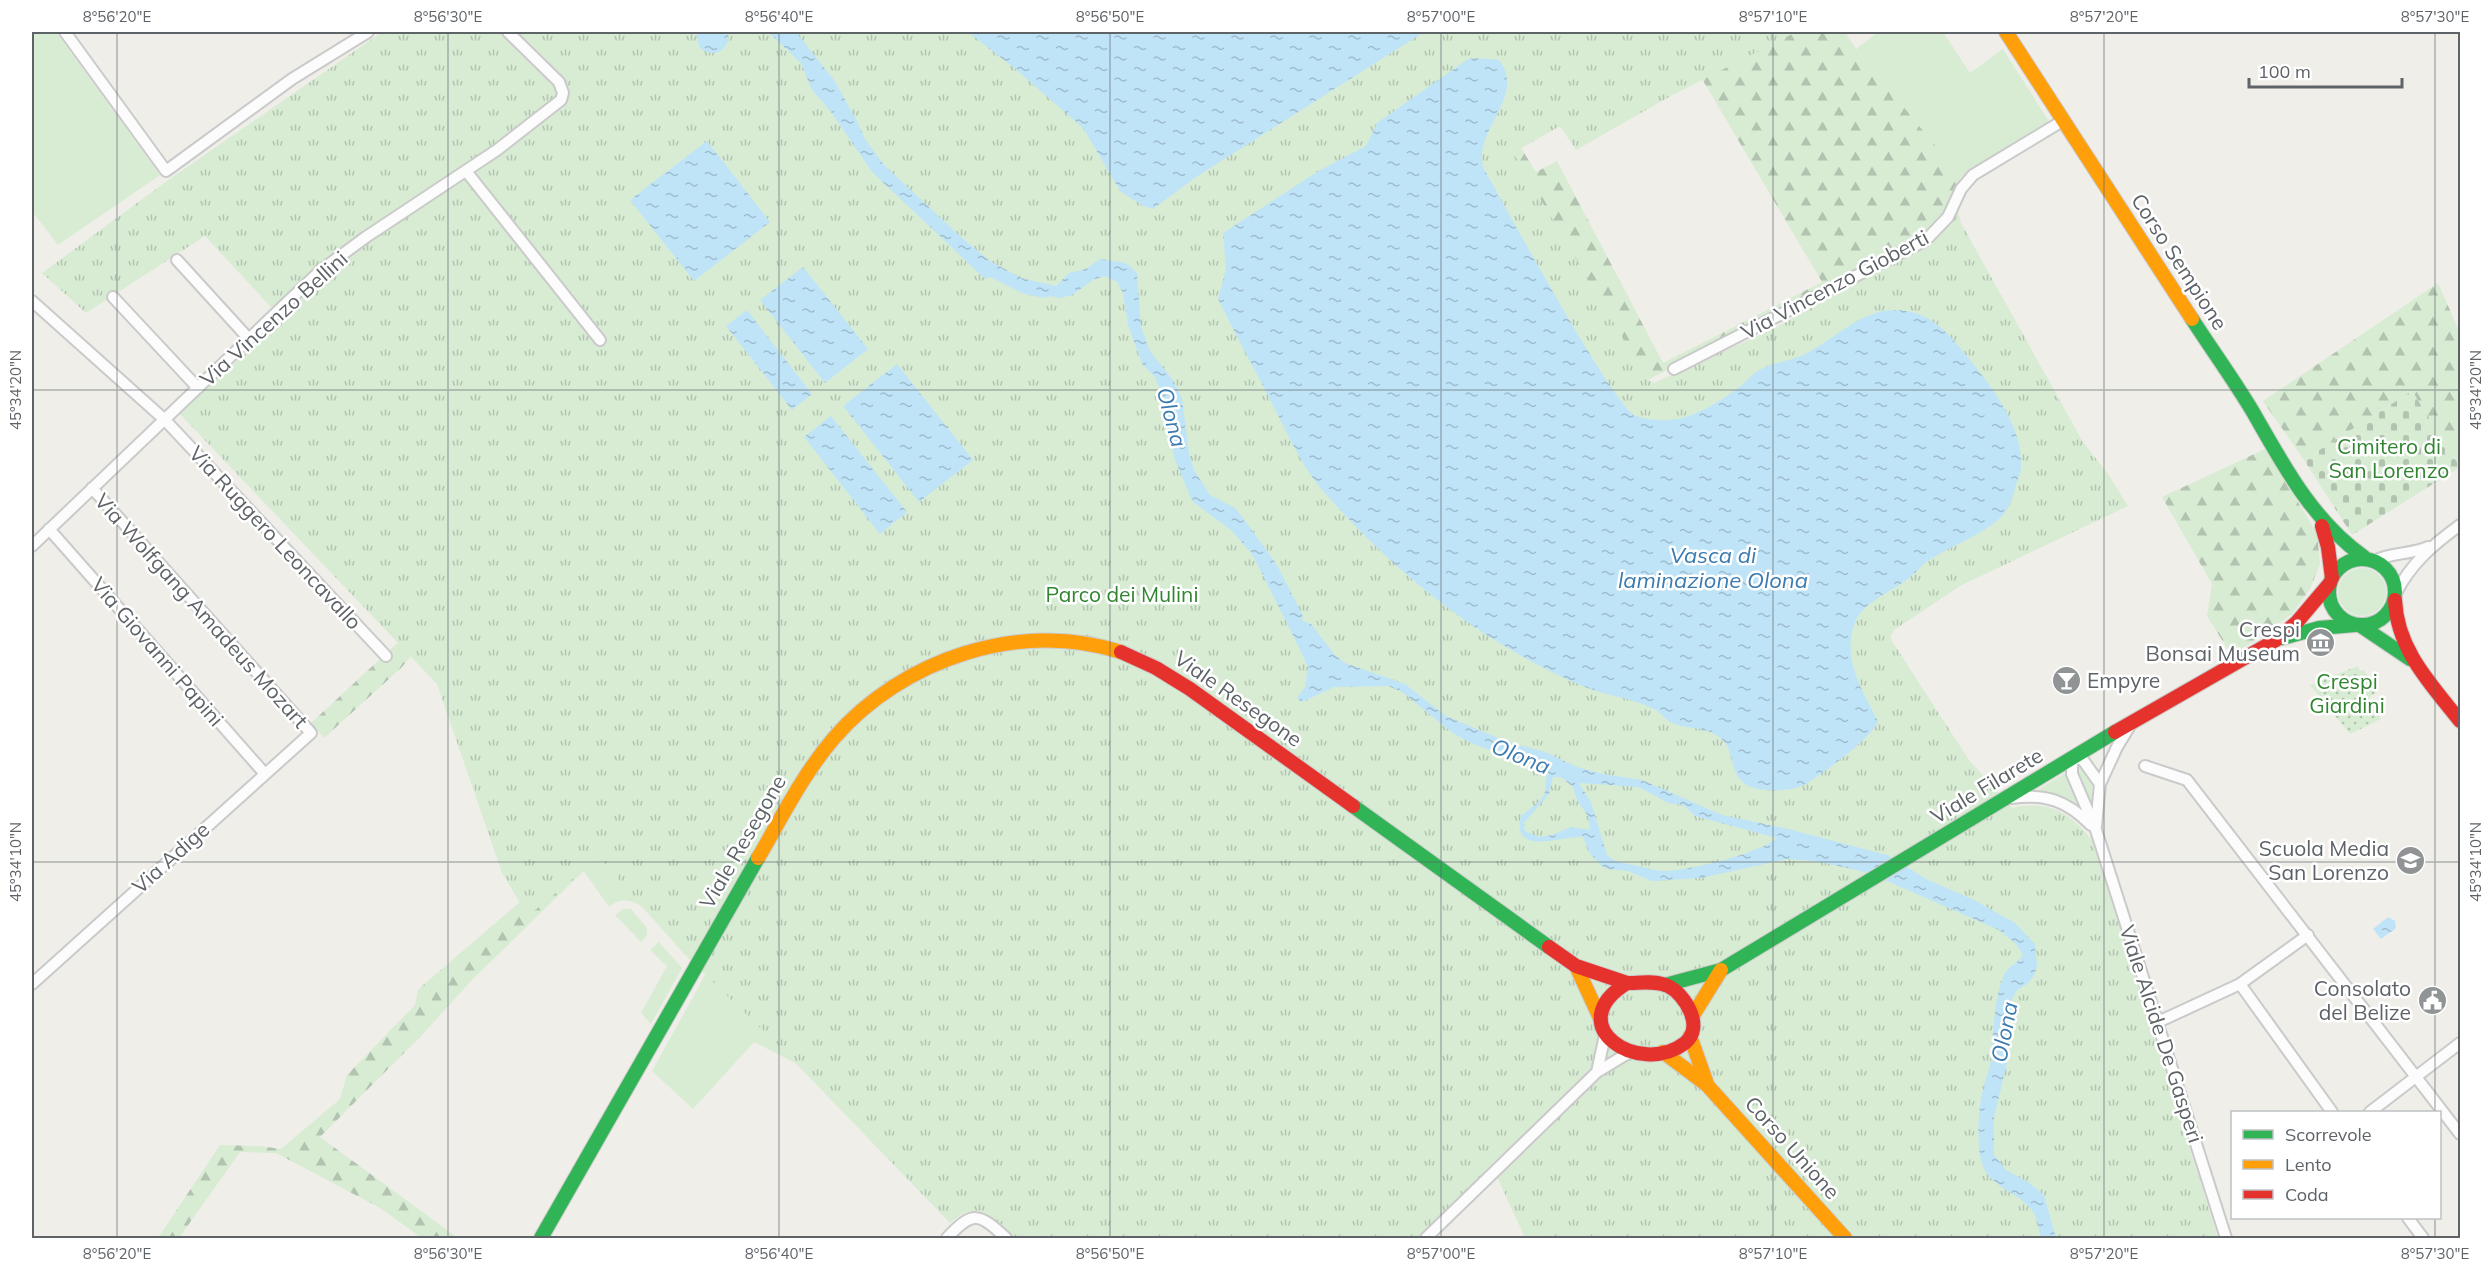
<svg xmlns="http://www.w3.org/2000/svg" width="2492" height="1270" font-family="Mulish,sans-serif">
	<defs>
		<pattern id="forest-firs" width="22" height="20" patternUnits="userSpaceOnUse" patternTransform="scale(1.5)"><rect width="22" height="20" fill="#d8ecd4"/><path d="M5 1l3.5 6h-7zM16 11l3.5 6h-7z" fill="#b2c3b0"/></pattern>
		<pattern id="cemetery-stones" width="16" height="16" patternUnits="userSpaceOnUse" patternTransform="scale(1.5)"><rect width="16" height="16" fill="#d8ecd4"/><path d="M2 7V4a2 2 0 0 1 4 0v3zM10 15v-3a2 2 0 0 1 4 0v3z" fill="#b2c3b0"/></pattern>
		<pattern id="park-tufts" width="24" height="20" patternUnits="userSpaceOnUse" patternTransform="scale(1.5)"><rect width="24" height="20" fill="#d8ecd4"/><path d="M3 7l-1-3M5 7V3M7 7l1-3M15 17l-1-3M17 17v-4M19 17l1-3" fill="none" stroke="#b2c3b0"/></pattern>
		<pattern id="garden-dots" width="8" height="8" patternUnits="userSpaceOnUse" patternTransform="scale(1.5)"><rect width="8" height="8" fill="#d8ecd4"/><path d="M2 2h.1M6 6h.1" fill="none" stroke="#b2c3b0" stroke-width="1.8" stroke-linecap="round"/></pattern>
		<pattern id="water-ripples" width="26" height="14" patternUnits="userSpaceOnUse" patternTransform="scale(1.5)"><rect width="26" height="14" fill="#bfe4f8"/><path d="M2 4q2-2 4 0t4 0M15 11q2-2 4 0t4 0" fill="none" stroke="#9ebccd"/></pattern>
	</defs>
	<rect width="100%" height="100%" fill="#efeee9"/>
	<path fill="#d8ecd4" d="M32 32H56L160 175 58 245 32 211Z
		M1878 32H1943L1970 73 2003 49 2050 123 1961 177 1856 49Z
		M2338 592a24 24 0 1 1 48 0a24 24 0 1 1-48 0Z
		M2081 764 2092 785 2094 815 2076 765Z
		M2067 772 2081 812 2034 792Z
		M792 818 797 1064 754 1042 693 1109 652 1071Z
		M598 857 643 907C631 900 621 897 609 907L583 870Z
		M623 909H631L647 928V935L641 942 615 915Z
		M659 942 682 968 651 1024 641 1013 667 966 650 950Z"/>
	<path fill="url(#forest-firs)" d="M1576 32H1845L1856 49 1961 177 1938 225 1788 307 1648 380 1504 157 1521 148 1536 172 1557 161 1663 363 1822 282 1689 57Z
		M2438 283 2460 333V467L2412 391 2304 460 2263 401Z
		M2265 449 2317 533 2320 564 2310 589 2292 614 2232 656 2207 616 2212 584 2162 497Z
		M515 534 401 668 324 738 311 723Z
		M686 770 652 918 598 857 471 981 422 1035 320 1137 458 1238H422L380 1208 276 1153 240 1152 179 1238H158L220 1145 260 1146 281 1149 340 1099 347 1075 415 1005 418 990 422 986 576 854Z"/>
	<path fill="url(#cemetery-stones)" d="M2412 391 2460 467 2352 535 2304 460Z"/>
	<path fill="url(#park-tufts)" d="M382 32H1796L1669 97 1576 150 1560 126 1513 153 1648 380 1654 383 1777 327 1931 241 1949 225 1957 206 1961 223 2083 442 2108 474 2128 506 1960 586 1894 630 1890 638 1969 760 2012 808C2049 800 2069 812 2092 840L2218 1238H1525L1498 1179 1489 1170 1418 1238H1015C993 1218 978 1197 950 1223L781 1048 683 953 599 857 528 916 502 873 437 684 179 413 283 320 205 236 86 313 42 273 167 181Z"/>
	<path fill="url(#garden-dots)" d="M2358 666 2360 671 2364 670 2376 693 2369 697 2381 719 2350 734 2310 685Z"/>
	<path fill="url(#water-ripples)" fill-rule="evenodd" d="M696 32H728C731 50 713 60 699 47Z
		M768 32H796L834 80 857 121 865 139 884 165 962 238 990 261 1021 278 1056 286 1069 273 1086 269 1100 259 1126 263 1137 273 1141 327 1150 351 1172 379 1182 398 1189 454 1194 470 1210 495 1235 508 1243 518 1277 565 1303 616 1302 620 1311 624 1335 655 1345 663 1405 684 1446 716 1505 741 1545 752 1577 767 1603 774 1642 780 1722 815 1784 828 1887 855 1928 880 1974 900 2015 923 2035 944 2037 966 2034 976 2027 984 2017 990 2012 999 2007 1063 1994 1118V1155L2006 1170 2028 1182 2044 1195 2056 1238H2041C2039 1231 2038 1219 2033 1212 2021 1193 1991 1188 1983 1166 1976 1148 1978 1108 1983 1089 1986 1076 1993 1063 1991 1049 1995 1024 1994 998 2004 975 2008 965 2018 964 2023 955L2016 944 1999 930 1887 881 1861 871 1815 861 1787 859 1701 878 1652 881 1628 871 1607 869 1602 866 1590 854 1583 837C1565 835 1510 858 1521 816 1528 810 1543 801 1545 792 1547 784 1543 780 1548 773L1539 767 1473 744 1454 734 1402 692 1388 686 1334 687 1302 702 1297 698 1305 687 1308 667 1291 631 1252 554 1232 531 1192 501 1174 457 1160 390 1155 377 1142 364 1128 325 1123 293 1117 282 1104 276 1093 280 1072 295 1060 298 1050 296 1043 298 1022 293 990 277 985 279 872 172 831 112 812 90 801 63ZM1553 777H1561L1572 786 1578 802 1588 816 1590 830 1571 827 1552 835 1539 837 1525 831 1524 823 1549 794ZM1579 783 1639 787 1668 803 1683 805 1695 816 1777 838C1758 854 1691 870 1665 871 1654 871 1644 867 1633 865 1624 863 1614 862 1607 855L1591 802Z
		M968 32H1424L1196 177 1153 209 1143 206 1120 191 1083 128 1013 67Z
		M1477 58 1499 60C1528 97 1470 132 1484 169 1503 202 1615 410 1636 416 1679 429 1707 410 1741 386 1747 381 1751 375 1758 371 1771 362 1787 362 1801 356 1831 343 1857 312 1892 310 1927 309 1946 330 1966 355 1990 385 2023 425 2021 466 2021 473 2017 481 2015 488 2012 499 2009 510 2000 518 1979 537 1950 546 1926 562 1919 568 1913 576 1905 581 1890 592 1865 602 1856 620 1840 656 1862 690 1878 721 1875 735 1814 782 1799 787 1786 791 1771 791 1758 789 1723 782 1741 749 1716 735 1704 727 1686 729 1672 723 1665 720 1661 712 1654 709 1633 698 1606 696 1585 687 1482 644 1396 574 1323 491 1298 462 1284 425 1266 392 1250 361 1233 330 1218 299L1226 269 1223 233 1317 172 1366 146 1377 123 1468 59Z
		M707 141 770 222 694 281 630 200Z
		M803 267 868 349 825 383 760 300Z
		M747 310 812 394 792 410 726 326Z
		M897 364 973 460 919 502 843 406Z
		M831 416 907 512 880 534 804 437Z
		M2388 917 2395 921 2396 928 2381 939 2373 929Z"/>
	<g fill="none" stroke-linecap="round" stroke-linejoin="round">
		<defs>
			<path id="street" d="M65 32 166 171 292 79 368 32
				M466 171 600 340
				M177 260 249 339
				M113 297 198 388
				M32 301 165 420 386 656
				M1674 369 1926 240 1948 217 1961 189 1973 175 2064 120
				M49 529 265 774
				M32 546 320 271 366 237 497 150 561 100 563 93 559 82 508 32
				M2374 561C2391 552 2410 555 2428 547
				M2396 593C2411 563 2434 544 2460 525
				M2145 766 2187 780 2460 1134
				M2100 784 2083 760 2074 757 2072 765V774L2096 830 2226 1238
				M2011 798C2046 793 2067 801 2091 825
				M2096 826 2100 784 2117 747 2131 724
				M32 984 311 733 92 488
				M2240 984 2332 1112
				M2158 1022 2240 984 2308 935
				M1597 1072 1605 1035
				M2370 1112 2460 1043
				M2408 1218 2423 1238
				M947 1238C973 1210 979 1213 1006 1238
				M1426 1238 1597 1072 1630 1052"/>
			<path id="fast" d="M2192 319C2212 350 2234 380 2253 412 2284 466 2312 520 2364 557
				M2329 592a33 33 0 1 1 66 0a33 33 0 1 1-66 0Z
				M2361 626 2410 659
				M2282 638 2319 628 2355 625
				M1353 806 1549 947
				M1665 985 1721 970 2115 732
				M541 1238 758 858"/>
			<path id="slow" d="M2006 32 2192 319
				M758 858C782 817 803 774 834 738 902 659 1021 619 1121 652
				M1576 966 1601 1020
				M1692 1017 1721 970
				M1690 1036 1707 1084
				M1663 1052 1707 1085 1845 1238"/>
			<path id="jam" d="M2322 526 2328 547 2332 578
				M2395 600C2397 650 2431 684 2460 721
				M1121 652 1156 668 1190 689 1353 806
				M2115 732 2276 640 2297 622 2330 583
				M1549 947 1576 966 1627 983
				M1627 983C1640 983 1656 980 1668 986 1685 994 1705 1027 1685 1043 1639 1078 1559 1025 1627 983Z"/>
		</defs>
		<use href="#street" stroke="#cacaca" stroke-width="14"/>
		<use href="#fast" stroke="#cbcbcb" stroke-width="16"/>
		<use href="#slow" stroke="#cbcbcb" stroke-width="16"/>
		<use href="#jam" stroke="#cbcbcb" stroke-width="16"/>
		<use href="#street" stroke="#fdfcfc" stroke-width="10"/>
		<use href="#fast" stroke="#30b455" stroke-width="14"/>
		<use href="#slow" stroke="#ff9f0a" stroke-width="14"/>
		<use href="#jam" stroke="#e5322d" stroke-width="14"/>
	</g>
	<path fill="none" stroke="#5e6368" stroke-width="1.5" stroke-opacity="0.45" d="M117 32V1238M448 32V1238M779 32V1238M1110 32V1238M1441 32V1238M1773 32V1238M2104 32V1238M2435 32V1112M32 390H2460M32 862H2460M2435 1218V1238"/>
	<defs>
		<symbol id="museum-disc" viewBox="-11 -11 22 22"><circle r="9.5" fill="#919495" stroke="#fff"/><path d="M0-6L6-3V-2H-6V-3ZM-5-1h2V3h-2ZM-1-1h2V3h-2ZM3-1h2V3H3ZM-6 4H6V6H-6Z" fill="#fff"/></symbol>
		<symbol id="bar-disc" viewBox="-11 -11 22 22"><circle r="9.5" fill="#919495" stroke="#fff"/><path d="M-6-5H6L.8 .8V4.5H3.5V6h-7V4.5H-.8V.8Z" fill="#fff"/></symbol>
		<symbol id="school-disc" viewBox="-11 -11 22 22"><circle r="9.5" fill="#919495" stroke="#fff"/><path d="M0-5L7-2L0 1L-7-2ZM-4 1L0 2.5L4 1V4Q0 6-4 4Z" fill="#fff"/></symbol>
		<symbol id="civic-disc" viewBox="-11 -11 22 22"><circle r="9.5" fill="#919495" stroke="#fff"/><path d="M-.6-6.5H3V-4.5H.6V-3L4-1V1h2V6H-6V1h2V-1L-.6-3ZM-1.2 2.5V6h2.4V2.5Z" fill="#fff"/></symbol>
	</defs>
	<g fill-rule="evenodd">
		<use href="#museum-disc" x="2304" y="626" width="33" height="33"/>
		<use href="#bar-disc" x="2050" y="664" width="33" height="33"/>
		<use href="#school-disc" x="2394" y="844" width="33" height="33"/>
		<use href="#civic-disc" x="2416" y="984" width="33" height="33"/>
	</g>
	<g text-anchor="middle" stroke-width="5" stroke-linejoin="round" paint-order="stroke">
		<g font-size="21" fill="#5e6368" stroke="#fff">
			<text transform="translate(2179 262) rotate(57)" y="7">Corso Sempione</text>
			<text transform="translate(1835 285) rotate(-28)" y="7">Via Vincenzo Gioberti</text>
			<text transform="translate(274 319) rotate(-42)" y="7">Via Vincenzo Bellini</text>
			<text transform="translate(275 538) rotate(47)" y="7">Via Ruggero Leoncavallo</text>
			<text transform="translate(201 611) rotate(48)" y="7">Via Wolfgang Amadeus Mozart</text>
			<text transform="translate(157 652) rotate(49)" y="7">Via Giovanni Papini</text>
			<text transform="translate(1238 699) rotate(35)" y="7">Viale Resegone</text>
			<text transform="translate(1987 786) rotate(-31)" y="7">Viale Filarete</text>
			<text transform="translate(743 842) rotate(-60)" y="7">Viale Resegone</text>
			<text transform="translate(171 858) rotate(-42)" y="7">Via Adige</text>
			<text transform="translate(2161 1034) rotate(72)" y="7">Viale Alcide De Gasperi</text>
			<text transform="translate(1792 1148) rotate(48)" y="7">Corso Unione</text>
		</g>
		<g font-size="21" fill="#318530" stroke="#fff">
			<text x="2389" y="454">Cimitero di<tspan x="2389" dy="24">San Lorenzo</tspan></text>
			<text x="1122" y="602">Parco dei Mulini</text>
			<text x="2347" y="689">Crespi<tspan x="2347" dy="24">Giardini</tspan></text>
		</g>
		<g font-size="21" fill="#5e6368" stroke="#fff" text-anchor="end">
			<text x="2300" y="637">Crespi<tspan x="2300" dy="24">Bonsai Museum</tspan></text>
			<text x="2087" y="688" text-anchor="start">Empyre</text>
			<text x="2389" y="856">Scuola Media<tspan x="2389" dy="24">San Lorenzo</tspan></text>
			<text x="2411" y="996">Consolato<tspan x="2411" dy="24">del Belize</tspan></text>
		</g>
		<g font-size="22" font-style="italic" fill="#3c7baf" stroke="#fff">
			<text transform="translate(1172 417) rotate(75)" y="8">Olona</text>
			<text x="1713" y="563">Vasca di<tspan x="1713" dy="25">laminazione Olona</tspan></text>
			<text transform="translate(1521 756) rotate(22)" y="8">Olona</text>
			<text transform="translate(2004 1032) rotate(-79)" y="8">Olona</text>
		</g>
	</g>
	<rect width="2492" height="1270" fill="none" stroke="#ffffff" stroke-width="66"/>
	<rect x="2231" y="1111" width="210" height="108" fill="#ffffff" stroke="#bfc1c3" stroke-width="1.5"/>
	<rect x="2243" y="1130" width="30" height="9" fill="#30b455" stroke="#bfc1c3" stroke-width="1.5"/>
	<text x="2285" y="1141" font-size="18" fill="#5e6368">Scorrevole</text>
	<rect x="2243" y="1160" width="30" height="9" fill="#ff9f0a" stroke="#bfc1c3" stroke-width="1.5"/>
	<text x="2285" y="1171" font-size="18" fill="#5e6368">Lento</text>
	<rect x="2243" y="1190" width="30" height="9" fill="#e5322d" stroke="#bfc1c3" stroke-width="1.5"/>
	<text x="2285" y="1201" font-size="18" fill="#5e6368">Coda</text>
	<path d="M2249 78v9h153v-9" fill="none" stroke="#5e6368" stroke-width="3"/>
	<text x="2258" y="78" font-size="18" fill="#5e6368" stroke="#ffffff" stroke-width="4.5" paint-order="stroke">100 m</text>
	<rect x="33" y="33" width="2426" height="1204" fill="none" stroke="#5e6368" stroke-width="2"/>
	<g font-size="15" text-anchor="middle" fill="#5e6368">
		<text x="117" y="22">8°56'20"E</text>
		<text x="448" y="22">8°56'30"E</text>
		<text x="779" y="22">8°56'40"E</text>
		<text x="1110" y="22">8°56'50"E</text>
		<text x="1441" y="22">8°57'00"E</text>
		<text x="1773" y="22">8°57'10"E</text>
		<text x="2104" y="22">8°57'20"E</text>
		<text x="2435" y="22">8°57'30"E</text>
		<text transform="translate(16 390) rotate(-90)" y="5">45°34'20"N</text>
		<text transform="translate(2476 390) rotate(-90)" y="5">45°34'20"N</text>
		<text transform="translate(16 862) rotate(-90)" y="5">45°34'10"N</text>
		<text transform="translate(2476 862) rotate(-90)" y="5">45°34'10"N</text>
		<text x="117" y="1259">8°56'20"E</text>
		<text x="448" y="1259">8°56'30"E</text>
		<text x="779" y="1259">8°56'40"E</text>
		<text x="1110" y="1259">8°56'50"E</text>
		<text x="1441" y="1259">8°57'00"E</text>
		<text x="1773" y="1259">8°57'10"E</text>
		<text x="2104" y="1259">8°57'20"E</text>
		<text x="2435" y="1259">8°57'30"E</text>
	</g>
</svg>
